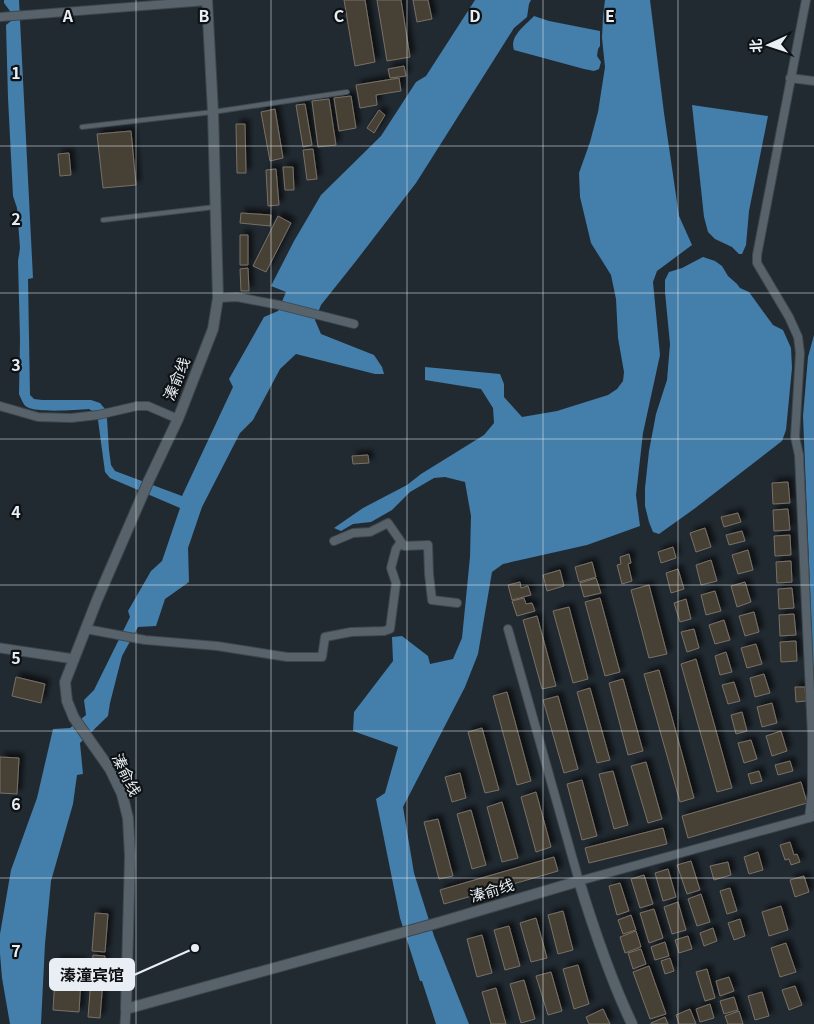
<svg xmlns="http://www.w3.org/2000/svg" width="814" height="1024" font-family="Georgia,'Noto Sans SC',serif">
	<defs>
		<filter id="shadow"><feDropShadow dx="4.5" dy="-4.5" stdDeviation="2.5" flood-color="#0009"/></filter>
	</defs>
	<rect width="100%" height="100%" fill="#212a31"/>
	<path fill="#447eaa" d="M4 0H19L33 278 28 279 30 395 34 399 42 400H91L100 403 105 409 107 419 109 450 111 465 115 471 182 496 233 387 229 379 264 317 278 311 286 292 271 286 294 241 321 195 381 136 416 82 426 76 475 0H531L529 4 527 17 514 28 416 183 356 261 321 305 315 320 321 334 374 355 382 367 384 374H375L296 354 280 369 253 420 240 433 202 507 188 548 189 582 165 599 156 626 138 627 122 656 110 703 108 716 80 743 83 774 77 775 73 804 51 881 45 944 41 1024H10L2 978 0 954V934L11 870 37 798 53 729 70 728 86 715 84 700 94 690 130 617 128 611 151 571 162 561 180 508 110 478 105 472 98 420 94 412 89 409C76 410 37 413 27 407 23 405 21 398 19 394L20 339 18 261 20 248 17 208 13 196 8 98 6 25 11 21 10 11 4 3Z
		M605 0H650L664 113 679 216 692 245 657 271 653 282 660 355 643 433 636 495 640 526 587 545 503 564 492 572 478 654 465 687 403 807 414 873 434 936 469 1024H436L422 981H420L400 918 376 799 385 793 398 747 353 731 354 712 393 661 392 637 402 636 428 656 430 664 453 659 462 638 470 557 471 516 465 482 445 477 434 478 410 492 392 510 371 522 353 524 341 531 334 528 363 508 407 485 421 474 484 435 494 423 493 408 481 389 425 380V367L500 374 504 384V397L522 417 557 411 608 395 617 389 623 381 624 372 618 338 616 299 611 275 591 243 580 197 579 173 590 142 598 112 605 67 602 38 603 16Z
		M534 16 549 21 600 31V46L598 49 597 56 601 62 599 69 594 71 584 69 514 50C509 36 526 25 534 16Z
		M692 105 768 116 749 211 746 245 742 254H739L732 247 715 239 708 232 704 217Z
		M703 257 715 261 722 266 728 276 737 284 740 288 749 292 773 325 783 330 791 348 792 368 786 430 782 441 694 509 659 534 653 532 649 522 645 506V488L649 451 656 414 667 380 670 344 665 292V280L669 272 682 268Z
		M814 335V686L803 416 808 357Z"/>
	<path fill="#474036" stroke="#797066" filter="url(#shadow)" d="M344 0H365L375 62 355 66Z
		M377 0H401L410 57 387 61Z
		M413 0H428L432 19 417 22Z
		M404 66 406 76 390 78 388 69Z
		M399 78 401 91 376 95 377 105 360 108 356 85Z
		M351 96 356 128 339 131 334 98Z
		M329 99 336 145 318 147 312 101Z
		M305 104 312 145 303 147 296 105Z
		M275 109 283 158 270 161 261 112Z
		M379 110 385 115 374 133 367 128Z
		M236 124H245L246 173H237Z
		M131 131 136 185 103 188 97 134Z
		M313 149 317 179 307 180 303 150Z
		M69 153 71 175 60 176 58 154Z
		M283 167H293L294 190H285Z
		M276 169 279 205 268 206 266 170Z
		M241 213 271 215 270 226 240 223Z
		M278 216 291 223 266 272 253 266Z
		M240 235H248V265H240Z
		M248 268 249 291H241L240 269Z
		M368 455 369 463 353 464 352 456Z
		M788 482 790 503 773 504 772 483Z
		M788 509 790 530 774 531 773 510Z
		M738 513 741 522 724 527 721 517Z
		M705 528 711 547 696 552 690 533Z
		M742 531 745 541 729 545 726 535Z
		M790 535 791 555 775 556 774 536Z
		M673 547 676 558 661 563 658 552Z
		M748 550 753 570 738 574 732 555Z
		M629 554 631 563 628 564 632 581 622 584 617 565 621 564 620 557Z
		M711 560 717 581 701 585 696 565Z
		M791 561 792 582 777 583 776 562Z
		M592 562 596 577 579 582 575 567Z
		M678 569 684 589 671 593 666 573Z
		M560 570 564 586 547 591 543 575Z
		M596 578 601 593 584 597 580 583Z
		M520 582 521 588 528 586 531 595 512 600 508 585Z
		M745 582 751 602 737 607 731 586Z
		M649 585 667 654 649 658 631 590Z
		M792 588 794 608 779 609 778 589Z
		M715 591 721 611 706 615 701 595Z
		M524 598 526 604 532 603 535 611 517 616 512 601Z
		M600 598 620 672 605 676 585 602Z
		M686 599 691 619 680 622 674 603Z
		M569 607 588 679 573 683 553 611Z
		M754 612 759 632 745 636 739 616Z
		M794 614 796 635 780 636 779 615Z
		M537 616 556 686 542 689 523 620Z
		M724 620 730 640 715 644 709 625Z
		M694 629 699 648 687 652 681 632Z
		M796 641 797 661 781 662 780 642Z
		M756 644 762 664 747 668 741 648Z
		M726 652 732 672 720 675 715 656Z
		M696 659 732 788 717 792 681 664Z
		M659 670 694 798 680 802 644 674Z
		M764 674 770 693 755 697 750 678Z
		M16 677 45 684 41 703 12 696Z
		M623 679 643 751 628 755 609 683Z
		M734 682 740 701 728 704 722 685Z
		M795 687H805L806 701 796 702Z
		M590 688 610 760 597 763 577 692Z
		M507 692 531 781 517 785 493 696Z
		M558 696 578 769 564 773 543 700Z
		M772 703 777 723 762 727 757 707Z
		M742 712 747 731 736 734 731 715Z
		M482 728 499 790 485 793 468 732Z
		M781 731 787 751 772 756 766 736Z
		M751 740 757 759 744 763 738 743Z
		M0 757 19 758 17 794 0 793Z
		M790 761 793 771 778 775 775 765Z
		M646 762 662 819 648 823 631 766Z
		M613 771 628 825 614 829 599 774Z
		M759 771 762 781 751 784 748 774Z
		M460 773 466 798 452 802 445 777Z
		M582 780 597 836 582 840 567 784Z
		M801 782 807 803 688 838 682 816Z
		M536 792 551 847 536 852 521 797Z
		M502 802 518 858 502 862 487 807Z
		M471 810 486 865 472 869 457 814Z
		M438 819 453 876 439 879 424 822Z
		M663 828 667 844 589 863 585 848Z
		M790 842 794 855 797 854 800 862 791 865 789 859 785 860 780 845Z
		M758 852 763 870 749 874 744 857Z
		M554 857 558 871 444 904 440 890Z
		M691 861 700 890 687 894 677 865Z
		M728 862 731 875 714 880 710 866Z
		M668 869 676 897 663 901 655 873Z
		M644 875 653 904 640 908 631 879Z
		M804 876 809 892 795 897 790 880Z
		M620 883 629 911 617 915 609 886Z
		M730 888 737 911 727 914 720 891Z
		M701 894 710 922 697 926 688 899Z
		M678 902 686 930 672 934 664 907Z
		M781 906 788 930 769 936 762 912Z
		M654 909 663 938 649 943 640 913Z
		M563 911 573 950 558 954 548 915Z
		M95 913 108 914 105 952 92 951Z
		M631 915 636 930 623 934 618 920Z
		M536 918 547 958 531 962 520 923Z
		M740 919 745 936 734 940 728 923Z
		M509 926 520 966 505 970 494 930Z
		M713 928 717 941 704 946 700 933Z
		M636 931 641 947 625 953 620 937Z
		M482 935 492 973 477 977 467 939Z
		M688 936 692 949 679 953 675 940Z
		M665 942 669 956 655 960 651 947Z
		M786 943 796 972 780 977 771 948Z
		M641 949 646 964 633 969 628 953Z
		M93 955 105 956 100 1018 88 1017Z
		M670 958 674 971 665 974 661 961Z
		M56 961 82 962 79 1012 53 1010Z
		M578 965 589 1004 574 1009 563 969Z
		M649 966 666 1014 650 1019 633 972Z
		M707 969 715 998 705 1001 696 972Z
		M551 972 562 1011 548 1015 536 976Z
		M729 977 734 991 720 996 716 981Z
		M524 980 535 1019 521 1023 510 984Z
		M795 986 802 1005 789 1010 782 990Z
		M496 988 506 1024H491L482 992Z
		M762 992 769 1016 755 1020 748 996Z
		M734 997 738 1010 724 1014 720 1001Z
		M710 1004 714 1018 700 1022 696 1009Z
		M603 1009 610 1024H589L586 1017Z
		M690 1009 696 1024H679L676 1015Z
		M739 1011 743 1024H728L725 1016Z
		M665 1017 668 1024H651V1023Z"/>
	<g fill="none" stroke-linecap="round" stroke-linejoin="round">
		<defs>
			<path id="service" d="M82 127 213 112 347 92
				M103 220 215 207"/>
			<path id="minor" d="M806 0 757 255V263L789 317 798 337 800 353 795 437 799 455 812 735V792L809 818
				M0 17 207 1
				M790 78 814 81
				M218 298 237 297 279 305 354 324
				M0 406 38 417 71 418 98 415 137 406H148L178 419
				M334 541 353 533 370 532 388 523 404 546 428 545 429 574 432 600 457 603
				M86 629 145 640 217 646 287 657H322L325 637 351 632 384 631 390 629 396 583 391 568 396 549 401 542
				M508 629 579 881 812 817"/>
			<path id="tertiary" d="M0 648 74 659
				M125 1024 126 1009"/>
			<path id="secondary" d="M207 0 213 112 218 298 213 329 178 419 149 480 97 600 65 682 67 701 74 718 110 769 122 794 128 818 130 856 126 1009 437 923 579 881C594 930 610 978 632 1024"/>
		</defs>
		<use href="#service" stroke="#3f474d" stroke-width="6"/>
		<use href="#minor" stroke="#3f474d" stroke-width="10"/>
		<use href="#tertiary" stroke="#3f474d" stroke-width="11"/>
		<use href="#secondary" stroke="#3f474d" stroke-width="12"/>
		<use href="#service" stroke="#57626a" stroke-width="4"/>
		<use href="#minor" stroke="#57626a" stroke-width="8"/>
		<use href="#tertiary" stroke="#57626a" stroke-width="9"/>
		<use href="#secondary" stroke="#57626a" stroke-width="10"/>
	</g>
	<path fill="none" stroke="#e8eef3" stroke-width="1" stroke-opacity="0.55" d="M136 0V1024M271 0V1024M407 0V1024M543 0V1024M678 0V1024M0 146H814M0 293H814M0 439H814M0 585H814M0 731H814M0 878H814"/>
	<g text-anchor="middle" stroke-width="4.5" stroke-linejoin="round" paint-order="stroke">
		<g font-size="15" fill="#e8eef3" stroke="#0e1215">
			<text transform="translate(177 379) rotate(-68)" y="5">溱俞线</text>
			<text transform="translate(126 775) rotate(64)" y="5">溱俞线</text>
			<text transform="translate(492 891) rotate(-17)" y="5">溱俞线</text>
		</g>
	</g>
	<g font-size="16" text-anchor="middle" font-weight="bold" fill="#e8eef3" stroke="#0e1215" stroke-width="4.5" stroke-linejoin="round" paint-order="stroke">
		<text x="68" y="22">A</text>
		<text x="204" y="22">B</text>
		<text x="339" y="22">C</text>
		<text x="475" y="22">D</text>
		<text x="610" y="22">E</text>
		<text x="16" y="79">1</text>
		<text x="16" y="225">2</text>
		<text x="16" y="371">3</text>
		<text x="16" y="518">4</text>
		<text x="16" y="664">5</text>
		<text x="16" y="810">6</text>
		<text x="16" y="957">7</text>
	</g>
	<path fill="none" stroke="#e8eef3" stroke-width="2" d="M195 948L134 975"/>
	<circle fill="#e8eef3" stroke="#0e1215" stroke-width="2" cx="195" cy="948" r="5"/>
	<rect fill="#e8eef3" stroke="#e8eef3" stroke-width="2" x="50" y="959" width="84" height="31" rx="5"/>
	<g font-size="16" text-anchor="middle" font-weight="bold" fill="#111">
		<text x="92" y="981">溱潼宾馆</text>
	</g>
	<g transform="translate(769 45) rotate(267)" stroke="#0e1215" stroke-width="4" paint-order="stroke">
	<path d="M0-4L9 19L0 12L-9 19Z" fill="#e8eef3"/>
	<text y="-8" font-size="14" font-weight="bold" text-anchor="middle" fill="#e8eef3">北</text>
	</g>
</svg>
